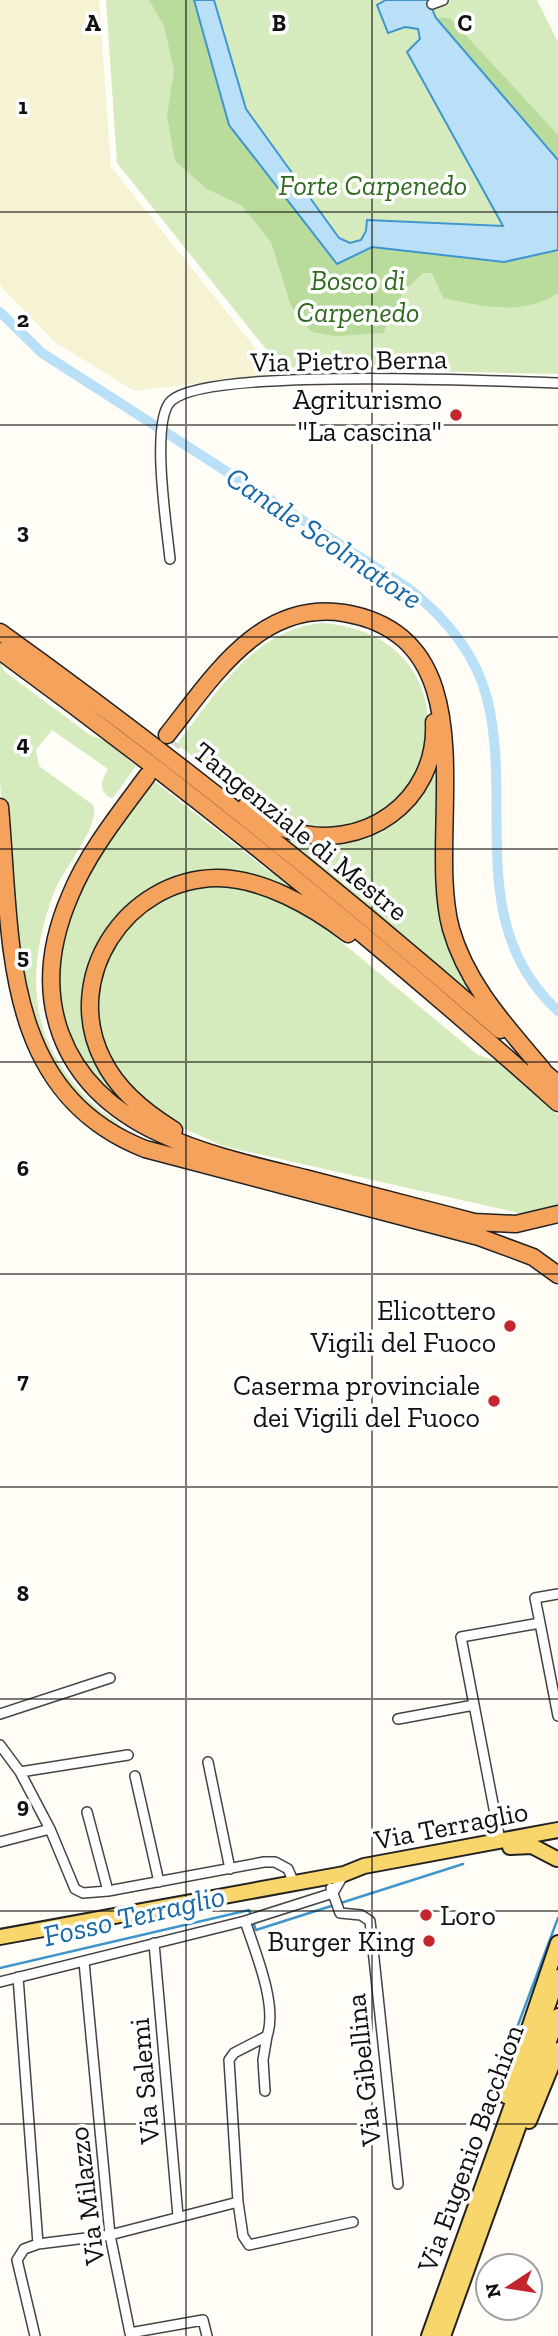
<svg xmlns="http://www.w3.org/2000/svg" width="558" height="2336" font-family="'Zilla Slab',serif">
	<rect width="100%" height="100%" fill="#fffdf5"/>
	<path fill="#f6f3d4" d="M0 0H99L111 167 276 374 134 391 55 342 4 290 0 284Z"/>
	<path fill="#d5ebbd" d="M106 0H537L558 42V374L281 368 117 163Z
		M323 614C483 628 432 790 443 899 446 934 460 963 477 993L475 997 286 839 289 834C328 843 362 840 395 816 494 743 406 579 291 620 258 632 235 657 213 683 238 645 277 617 323 614Z
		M323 623C497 638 437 882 274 819 264 814 254 804 244 797 222 779 199 762 177 744 216 694 253 629 323 623Z
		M0 661 4 671 90 735 106 741 136 766 113 798 108 797C98 788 102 780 108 769L52 730 36 750 39 766 93 805C101 825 64 868 55 890 37 936 28 990 46 1037 57 1064 77 1091 100 1110 108 1116 119 1121 124 1130L103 1123 44 1058 16 960 0 783Z
		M150 778 270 872 273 870 299 890 296 894 235 876 135 901 85 1008 127 1106 86 1067 59 1015 56 961 78 886Z
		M206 881 268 892 332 928 333 935 478 1055 497 1061 558 1115V1206L535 1214H523L223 1146 172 1123 131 1094 99 1044 94 978 139 908Z"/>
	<path fill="#b9dc9c" d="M149 0H194L229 125 337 263 372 247 504 262 558 250V293C521 317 484 306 443 298L432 273H423L403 292 383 333 336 336 312 332 291 306 271 242 242 206 207 189 175 161 167 116 174 70 164 26Z
		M436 18H450L558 135V160Z"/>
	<path fill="#b9e0f7" stroke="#3f96cf" stroke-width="2" d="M194 0H214L246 109 339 238 350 243 361 240 366 231 367 220 503 226 407 52 420 39 418 29 405 27 388 33 377 5 386 0H428L436 18 558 160V250L504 262 372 247 337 264 229 125Z"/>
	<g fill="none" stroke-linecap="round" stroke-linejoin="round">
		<path stroke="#3f96cf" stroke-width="2.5" d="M0 1968 249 1910 256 1930 463 1864
			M509 2049 558 1918"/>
		<path stroke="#b9e0f7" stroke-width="10" d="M0 312 42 353 408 588C445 617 475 652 487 698 514 804 464 924 558 1011"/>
		<path stroke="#dbdad3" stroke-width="16" stroke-dasharray="16 8" stroke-linecap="butt" d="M157 763 175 741"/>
		<defs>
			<path id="street" d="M432 4 443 0
				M170 559C167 529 150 421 171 401 206 367 496 381 558 383
				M540 1623 535 1598 558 1594
				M0 1714 110 1678
				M398 1719 474 1705
				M0 1745 20 1772 50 1829 75 1889 83 1893 108 1891 264 1862H275L288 1869 294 1883
				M208 1762 230 1869
				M20 1772 128 1755
				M135 1776 159 1882
				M87 1812 108 1891
				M500 1840 461 1637 540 1623 558 1716
				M0 1842 50 1829
				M331 1888 340 1913 361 1915 370 1921 398 2184
				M154 1943 178 2216
				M84 1962 110 2235 130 2333 203 2320 207 2336
				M18 1977 38 2244
				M0 1982 245 1921 333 1893 344 1874
				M265 2091 263 2060 267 2036
				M238 2202 243 2236 249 2245 353 2222
				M35 2336 17 2260 24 2249 38 2244 110 2235 238 2202 229 2060 234 2053 267 2036C278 2006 255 1951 245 1921"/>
			<path id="primary" d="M510 1847 532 1846 557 1859
				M0 1937 344 1874 364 1866 558 1830
				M506 2096 558 1943
				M529 2121 558 2050
				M429 2336 558 1977
				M443 2336 558 2016"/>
			<path id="highway" d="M0 632C173 756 339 890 500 1030
				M0 651C193 792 379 943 558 1103
				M167 735C213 677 260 600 344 613 495 638 424 830 451 929 467 985 507 1027 543 1070
				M147 776C119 814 88 852 70 896 27 996 59 1086 159 1133 205 1155 256 1166 305 1178 362 1193 418 1207 474 1222L516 1224 558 1214
				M246 806C259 815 272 825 288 830 362 854 438 802 434 722
				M0 807C12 939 0 1092 145 1149L479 1237 533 1257 558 1275
				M536 1065 558 1084
				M174 1130C146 1113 118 1091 103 1060 61 978 126 879 217 878 262 878 313 907 348 934"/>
		</defs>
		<use href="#street" stroke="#444" stroke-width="12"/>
		<use href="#primary" stroke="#222" stroke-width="18"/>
		<use href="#highway" stroke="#222" stroke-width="19"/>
		<use href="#street" stroke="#fff" stroke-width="9"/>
		<use href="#primary" stroke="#f9d66b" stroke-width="14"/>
		<use href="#highway" stroke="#f5a25d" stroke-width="16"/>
	</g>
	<path fill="none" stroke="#111" stroke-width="2" stroke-opacity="0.55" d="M186 0V2336M372 0V2336M0 212H558M0 425H558M0 637H558M0 849H558M0 1062H558M0 1274H558M0 1487H558M0 1699H558M0 1911H558M0 2124H558"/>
	<g fill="#c4262e" stroke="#fff" stroke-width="2.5">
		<circle cx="456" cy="415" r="7"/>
		<circle cx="510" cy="1326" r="7"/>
		<circle cx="494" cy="1401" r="7"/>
		<circle cx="426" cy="1915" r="7"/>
		<circle cx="429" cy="1941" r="7"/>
	</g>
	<g text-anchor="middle" stroke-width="7" stroke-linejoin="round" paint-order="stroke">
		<g font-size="28" font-style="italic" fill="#2f6b1f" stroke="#fff">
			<text x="373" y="195">Forte Carpenedo</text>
			<text x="358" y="290">Bosco di<tspan x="358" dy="32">Carpenedo</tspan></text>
		</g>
		<g font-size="28" fill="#111" stroke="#fff">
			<text transform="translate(349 360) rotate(-1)" y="10">Via Pietro Berna</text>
			<text transform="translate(301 831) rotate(39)" y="10">Tangenziale di Mestre</text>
			<text transform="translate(451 1825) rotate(-11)" y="10">Via Terraglio</text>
			<text transform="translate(363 2070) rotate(-96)" y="10">Via Gibellina</text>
			<text transform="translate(144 2081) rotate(-95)" y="10">Via Salemi</text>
			<text transform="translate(470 2148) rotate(-70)" y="10">Via Eugenio Bacchion</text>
			<text transform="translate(86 2196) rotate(-97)" y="10">Via Milazzo</text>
		</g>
		<g font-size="28" fill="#111" stroke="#fff" text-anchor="end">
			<text x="442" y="409">Agriturismo<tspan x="442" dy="32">"La cascina"</tspan></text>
			<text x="496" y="1320">Elicottero<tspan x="496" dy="32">Vigili del Fuoco</tspan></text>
			<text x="480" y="1395">Caserma provinciale<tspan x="480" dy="32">dei Vigili del Fuoco</tspan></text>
			<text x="440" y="1925" text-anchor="start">Loro</text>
			<text x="415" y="1951">Burger King</text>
		</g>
		<g font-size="30" font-style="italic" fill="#1768a6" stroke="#fff">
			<text transform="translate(324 538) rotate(34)" y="10">Canale Scolmatore</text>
			<text transform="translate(134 1916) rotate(-13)" y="10">Fosso Terraglio</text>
		</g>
	</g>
	<g font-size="23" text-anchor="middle" font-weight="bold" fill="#111" stroke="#fff" stroke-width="7" stroke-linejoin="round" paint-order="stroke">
		<text x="93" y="31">A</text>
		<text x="279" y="31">B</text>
		<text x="465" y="31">C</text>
		<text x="23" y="114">1</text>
		<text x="23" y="327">2</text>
		<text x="23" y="539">3</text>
		<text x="23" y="751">4</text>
		<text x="23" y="964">5</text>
		<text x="23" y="1176">6</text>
		<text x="23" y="1388">7</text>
		<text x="23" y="1601">8</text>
		<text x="23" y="1813">9</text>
	</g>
	<g transform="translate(509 2287) rotate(258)"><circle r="33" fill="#ffffff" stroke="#a0a0a0" stroke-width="2"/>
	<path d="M0-5L12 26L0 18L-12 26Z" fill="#c4262e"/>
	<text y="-10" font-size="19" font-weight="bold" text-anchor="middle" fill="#111111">N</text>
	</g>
</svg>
